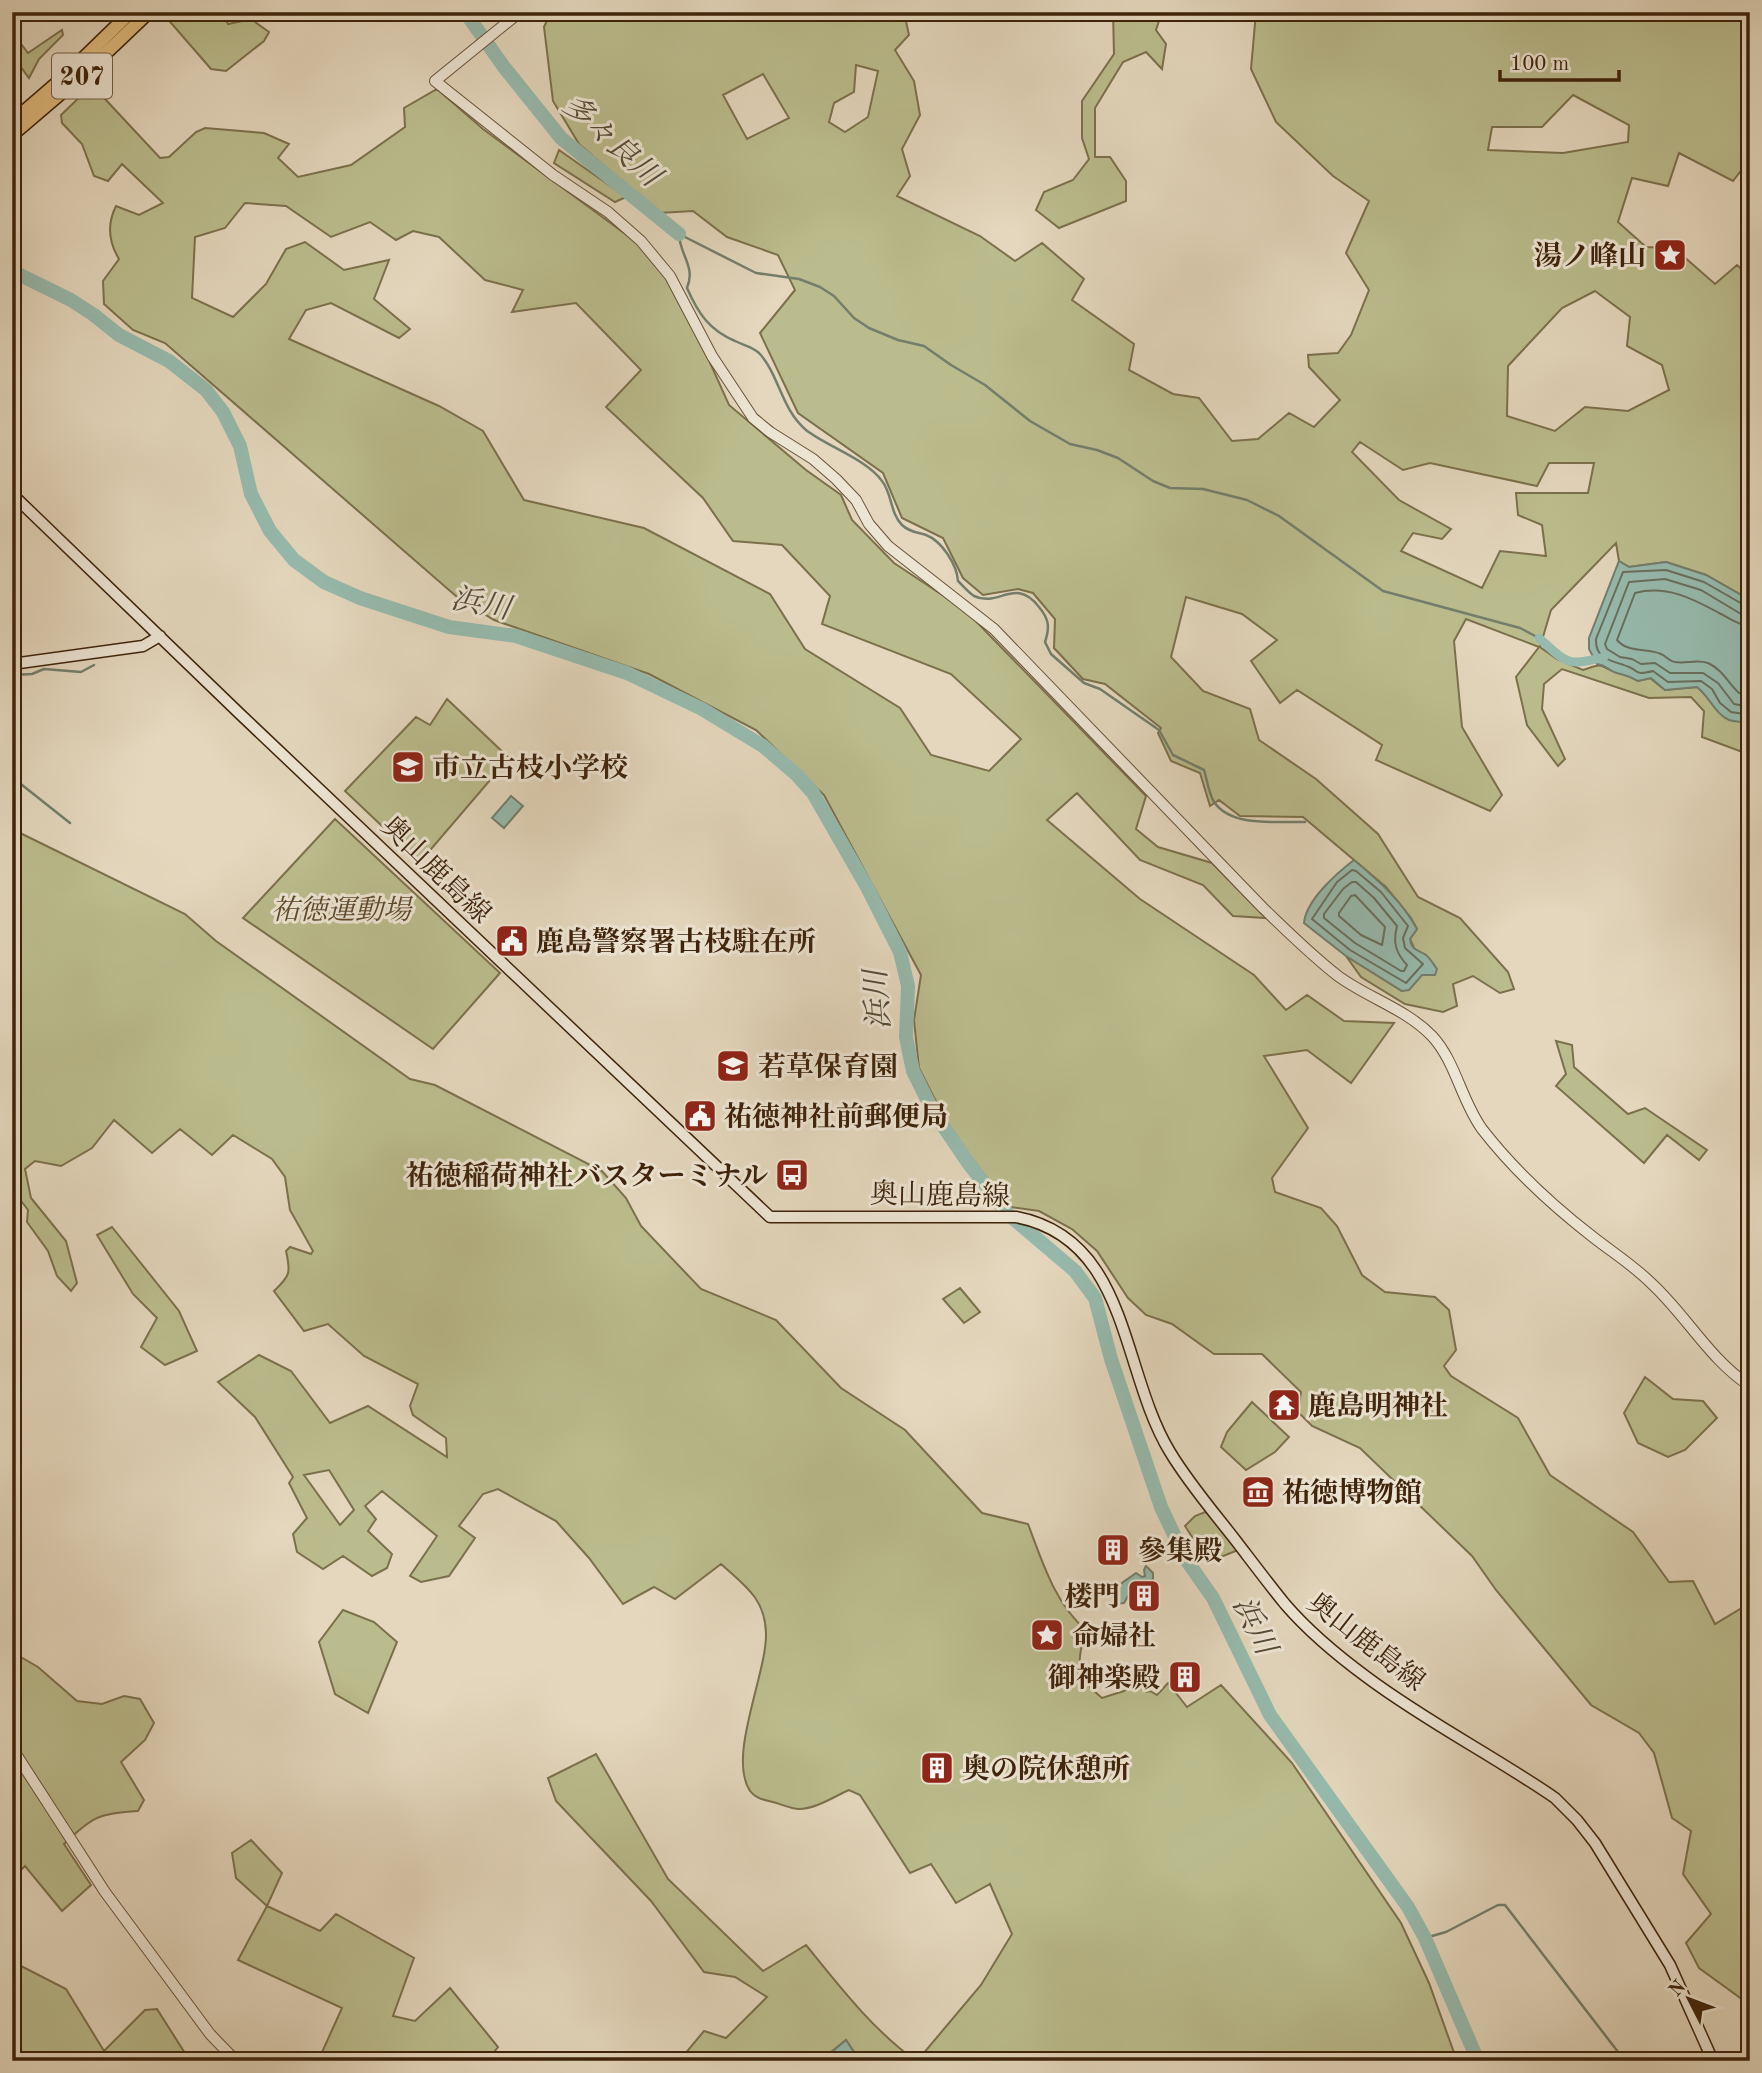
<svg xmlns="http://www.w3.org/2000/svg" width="1762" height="2073" font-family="'Old Standard TT','Noto Serif JP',serif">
	<rect width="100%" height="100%" fill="#e4d7bd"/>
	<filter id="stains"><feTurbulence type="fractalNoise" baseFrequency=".00286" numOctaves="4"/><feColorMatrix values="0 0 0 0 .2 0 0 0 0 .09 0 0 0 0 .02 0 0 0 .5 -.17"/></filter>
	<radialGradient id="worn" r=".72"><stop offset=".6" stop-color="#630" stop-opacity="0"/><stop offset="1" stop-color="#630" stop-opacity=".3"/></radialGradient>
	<path fill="#bbbc8d" stroke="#7c704c" stroke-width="2" fill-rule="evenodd" d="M168 12H222L228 24 251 19 269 32 264 41 226 71 211 69 165 16Z
		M551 12H904L909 35 895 50 914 81 920 115 902 149 910 176 897 196 980 236 1015 261 1042 243 1084 279 1072 300 1134 344 1129 370 1173 394 1199 398 1232 441 1258 439 1289 413 1314 427 1340 400 1309 367 1308 355 1338 353 1351 335 1369 290 1346 253 1369 201 1333 176 1276 122 1251 69 1256 12H1413L1416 17 1449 20 1454 12H1750V159L1733 181 1679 153 1668 186 1632 178 1618 222 1646 247 1674 248 1715 284 1737 265 1750 277V602L1743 596 1706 575 1666 562 1629 567 1619 561 1616 543 1551 610 1540 647 1557 659 1583 670C1607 661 1598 667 1616 672 1625 675 1630 676 1638 681L1650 678 1665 690 1697 687C1706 694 1711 704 1718 709 1729 716 1740 719 1750 727V751L1745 753 1702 737 1704 711 1691 697 1649 698 1562 669 1544 684 1542 709 1565 759 1558 766 1527 725 1516 677 1539 647 1466 619 1454 641 1462 727 1502 795 1490 811 1376 760 1382 745 1297 690 1280 703 1251 661 1277 640 1242 614 1186 597 1171 657 1203 691 1250 709 1259 740 1316 779 1378 834 1418 897 1460 918 1508 972 1514 989 1500 993 1473 976 1453 984 1457 1006 1443 1012 1405 1004 1361 977 1346 956 1402 991C1420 983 1422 973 1426 955L1415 950 1410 939 1417 929 1411 918 1386 887 1303 817 1240 816 1219 800 1210 806 1200 773 1171 761 1158 733 1161 728 1105 684 1083 679 1054 648 1055 619 1033 593 1018 589 983 595 963 578 943 538 902 518 883 473 798 413 760 333 795 290 778 255 727 237 693 211 659 213 579 144 553 101 544 27ZM856 65 878 71 868 117 845 132 829 122 834 103 854 92ZM763 74 789 118 747 139 723 95ZM1573 95 1629 125 1628 142 1563 153 1488 150 1492 127H1542ZM1595 291 1630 317 1627 346 1662 365 1669 390 1628 411 1585 407 1555 431 1507 416 1508 366 1562 308ZM1360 442 1403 470 1430 463 1537 486 1549 463H1594L1588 493H1516L1518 515 1542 525 1546 556 1500 551 1482 588 1401 551 1413 533 1442 539 1451 529 1399 500 1352 452Z
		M1113 12H1162L1156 30 1166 44 1162 69 1146 52 1123 62 1095 108V157H1110L1126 181V201L1059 228 1036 210 1044 192 1073 180 1089 159 1082 138V101L1114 54Z
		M62 30 63 35 39 59 29 78 12 55V32L28 53Z
		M92 85 160 158 169 157 196 132 205 128 264 133 289 144 278 158 298 177 351 165 405 127 404 108 437 89 483 129 658 258 707 356 729 405 806 470 841 495 852 520 894 563 965 610 1146 796 1136 829 1158 847 1212 863 1266 918 1233 916 1203 885 1140 860 1077 793 1047 820 1140 899 1254 975 1286 1010 1307 995 1344 1021 1394 1023 1351 1083 1307 1050 1264 1056 1308 1128 1272 1178 1275 1192 1321 1208 1337 1226 1362 1275 1385 1292 1435 1297 1449 1310 1456 1350 1444 1366 1451 1376 1518 1418 1550 1475 1633 1532 1669 1582 1693 1581 1715 1624 1750 1603V2005L1699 1968 1686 1943 1711 1914 1683 1874 1691 1831 1672 1818 1654 1753 1639 1733 1591 1705 1496 1590 1472 1556 1360 1448 1312 1426 1298 1412 1301 1392 1262 1354H1214L1172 1324 1146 1315 1128 1298 1097 1251 1072 1229 1039 1211 1010 1207 952 1133 919 1068 914 1020 921 975 824 795 756 730 649 674 494 620 457 597 165 343 133 330 104 304 103 281 119 259C108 241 107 224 116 206L139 215 163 203 122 164 108 181 94 176 82 144 62 123 61 115ZM245 203 286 206 331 237 370 222 396 240 413 231 439 237 485 280 523 290 512 312 576 303 641 370 606 407 703 498 733 541 782 545 830 596 822 624 951 674 1021 739 989 771 931 755 900 708 805 649 770 594 644 528 524 500 483 431 439 406 289 339 306 310 331 303 399 338 410 329 374 299 389 260 344 270 305 242 286 249 266 284 233 317 192 298 195 237 225 228Z
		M559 150 626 197 615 202 554 163Z
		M447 699 509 758 420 862 345 791 416 717 430 725Z
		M335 819 500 973 433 1049 243 918Z
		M12 829 185 914 216 941 410 1079 435 1085 602 1171 626 1198 641 1226 701 1289 776 1320 841 1388 905 1430 982 1513 1028 1524C1042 1561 1055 1604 1086 1630 1077 1662 1074 1675 1102 1698L1124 1691 1134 1684 1146 1692 1150 1691 1157 1695 1168 1683 1187 1707 1221 1685 1292 1763 1401 1923 1429 1983 1457 2061H917L981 1985 1012 1934 990 1884 956 1903 931 1864 910 1873 860 1795 849 1790C835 1796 816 1809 799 1809 791 1809 781 1804 773 1802 765 1800 756 1799 750 1791 727 1756 767 1674 766 1633 765 1598 744 1585 721 1564L675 1599 654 1587 623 1604 589 1558 556 1521 498 1489 483 1494 459 1526 475 1538 449 1576 421 1582 410 1576 437 1536 382 1491 365 1506 376 1519 368 1531 392 1554 387 1568 372 1576 343 1556 323 1569 297 1552 293 1534 307 1518 289 1483 293 1477 255 1417 218 1382 259 1355 291 1371 330 1423 368 1406 447 1457 446 1438 413 1415 410 1406 418 1384 364 1356 328 1324 304 1331 274 1291C290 1276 291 1273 286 1251L290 1247 311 1254 313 1251 290 1210 285 1177 272 1159 233 1135 212 1155 180 1129 152 1153 114 1120 92 1148 61 1166 35 1161 25 1169 31 1198 66 1241 77 1283 71 1291 57 1276 48 1251 27 1222 28 1210 12 1189ZM329 1470 354 1510 340 1525 304 1475Z
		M1556 1041 1572 1045 1574 1067 1628 1114 1645 1108 1707 1150 1699 1160 1667 1135 1644 1163 1556 1086 1566 1074Z
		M112 1227 179 1311 197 1351 165 1365 141 1347 157 1318 133 1294 97 1235Z
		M960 1288 980 1312 964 1323 943 1299Z
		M1645 1377 1673 1399 1703 1401 1717 1418 1685 1450 1668 1457 1638 1443 1624 1413Z
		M1252 1402 1289 1437 1275 1452 1246 1470 1221 1447 1227 1432Z
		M1205 1512 1213 1517 1238 1550 1216 1559 1205 1557 1185 1526 1195 1516Z
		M343 1610 374 1622 397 1642 368 1713 335 1694 319 1642Z
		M12 1652 38 1667 77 1701 102 1704 124 1696 140 1699 154 1723 145 1740 121 1762 144 1800 138 1811C99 1813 92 1817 64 1844L91 1885 62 1911 25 1866 12 1879Z
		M596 1754 668 1879 763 1971 806 1945C840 1987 872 2029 916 2061H860L846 2040 820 2061H679L704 2031 726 2038 767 1997 735 1977 704 1972 651 1901 556 1801 548 1778Z
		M251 1840 282 1873 267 1906 320 1931 336 1914 414 1958 393 2016 415 2021 450 1988 498 2047 487 2061H318L342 2008 238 1960 267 1906 236 1878 232 1853Z
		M21 1966 66 1989 104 2051 145 2010 157 2009 190 2061H12V1976Z"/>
	<path fill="#96baad" stroke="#737e6c" stroke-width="2" d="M1619 561 1629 567 1666 562 1706 575 1743 596 1750 602V727C1740 719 1739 723 1729 720 1716 715 1709 696 1697 687L1665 690 1651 678 1638 681C1627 674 1625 676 1614 672 1607 669 1606 665 1597 664L1589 649V638Z
		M511 796 523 806 504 828 492 818Z
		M1354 860C1378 880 1402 901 1417 929L1410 939C1412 951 1417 949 1426 955 1430 958 1434 965 1437 969L1435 975H1422L1409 990 1402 991 1346 956 1304 923C1306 900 1337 873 1354 860Z
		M1146 1566 1153 1573V1579L1146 1583H1136L1124 1603 1115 1604 1112 1601C1113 1585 1126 1581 1136 1573L1142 1577 1145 1576 1144 1570Z
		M846 2040 860 2061H821Z"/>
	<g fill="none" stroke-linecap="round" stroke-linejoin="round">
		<path stroke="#6a6e5c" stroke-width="2" d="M1750 606 1744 605 1704 582 1666 570 1623 572 1596 639C1595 662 1615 660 1631 668 1636 670 1636 673 1641 673 1645 673 1649 672 1653 671L1668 682 1701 681 1712 689 1720 703 1731 712 1744 714 1750 718
			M1750 615 1741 614 1701 590 1665 579 1629 582 1605 644 1607 649 1620 657 1632 659 1641 664 1655 663 1670 673H1703L1718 683 1734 704 1750 707
			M1750 626C1737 625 1730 618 1719 613 1692 598 1666 585 1635 593L1617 640C1628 653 1647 648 1661 654 1666 656 1670 662 1675 662 1686 664 1697 659 1708 663 1723 670 1728 683 1739 693L1750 695
			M1352 870 1356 871 1381 892 1408 926 1403 938 1405 948 1423 964 1406 983 1350 950 1312 919 1337 882Z
			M1352 882H1356L1374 898 1397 926C1393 942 1395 952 1407 965L1404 971H1401L1355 943 1324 918V914L1343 889Z
			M1351 896 1355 895 1385 927 1382 945 1361 935 1339 916V913Z"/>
		<path stroke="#737e6c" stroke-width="2.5" d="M679 234 756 273 799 279 820 287 834 296 854 318 869 328 898 340 924 346 951 365 985 385 1030 421 1070 444 1097 450 1118 458 1153 481 1170 488 1203 489 1247 500 1279 516 1383 591 1520 628 1539 638
			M679 235C680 255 696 267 687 288 698 313 709 330 735 341 743 345 753 347 759 353 779 374 781 409 806 430 828 447 866 459 882 481 892 493 890 513 902 525 909 532 917 532 926 535 942 541 957 565 958 581 963 586 969 593 974 596 999 608 1015 576 1039 607 1049 619 1050 627 1045 642L1051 654 1084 683 1100 689 1159 730 1173 755 1204 770C1207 780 1209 794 1214 802 1232 828 1277 821 1305 822
			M12 675 32 674 44 669 81 672 94 665
			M12 777 70 823
			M12 1198 21 1207
			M1425 1938 1446 1932 1498 1905H1505L1625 2061"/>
		<path stroke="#96baad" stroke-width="9" d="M1539 638C1567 663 1567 667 1604 657"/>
		<path stroke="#96baad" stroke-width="14" d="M465 12 504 67 561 138 679 234
			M12 271 71 300 94 315 119 335 169 361 206 390 223 412 240 446 251 494 270 531 294 560 324 582 360 598 449 627 516 636 627 673 702 709 763 746 797 775 813 793 867 887 900 952 908 986 906 1037 913 1071 933 1111 969 1164 1008 1214 1075 1271 1095 1298 1111 1359 1161 1507 1185 1558 1213 1598 1270 1715 1408 1907 1425 1938 1478 2061"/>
		<defs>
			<path id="tertiary" d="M520 12 435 81 553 175 608 212 641 241 670 276 712 356 753 418 770 432 813 459 836 479 856 500 869 524 888 546 994 629 1263 908C1287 931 1311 955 1338 976 1368 998 1406 1009 1432 1036 1456 1062 1461 1100 1482 1129 1513 1169 1553 1206 1593 1237 1612 1252 1633 1265 1651 1283 1686 1315 1710 1360 1750 1386
				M12 1748 105 1892 210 2034 236 2061"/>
			<path id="secondary" d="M12 494 240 714 770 1217H1016C1130 1239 1120 1370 1170 1452 1188 1482 1211 1509 1233 1537 1250 1559 1267 1582 1285 1604 1309 1632 1338 1656 1368 1678 1427 1722 1494 1756 1555 1798L1577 1820 1595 1843 1670 1965 1713 2061
				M12 664 143 646 160 636"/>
			<path id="trunk" d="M12 122 64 77 131 12
				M12 135 87 71 149 12"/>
		</defs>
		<use href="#tertiary" stroke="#685037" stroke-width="12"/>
		<use href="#secondary" stroke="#3e230a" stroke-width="13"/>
		<use href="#trunk" stroke="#3e230a" stroke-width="15"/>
		<use href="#tertiary" stroke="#ede5d4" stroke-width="10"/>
		<use href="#secondary" stroke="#ede5d4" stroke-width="10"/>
		<use href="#trunk" stroke="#e2bc7e" stroke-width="12"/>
	</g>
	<defs>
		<symbol id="sight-square" viewBox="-11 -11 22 22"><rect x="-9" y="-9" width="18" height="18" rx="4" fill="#8f2418" stroke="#ede5d4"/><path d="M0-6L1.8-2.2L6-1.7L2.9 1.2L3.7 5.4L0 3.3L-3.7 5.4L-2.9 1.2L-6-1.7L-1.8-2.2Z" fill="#fff"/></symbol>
		<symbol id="school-square" viewBox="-11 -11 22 22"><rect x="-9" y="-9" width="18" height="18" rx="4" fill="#8f2418" stroke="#ede5d4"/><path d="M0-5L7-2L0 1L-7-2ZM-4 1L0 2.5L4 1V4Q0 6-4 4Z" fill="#fff"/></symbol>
		<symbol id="civic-square" viewBox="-11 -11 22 22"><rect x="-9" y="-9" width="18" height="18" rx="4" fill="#8f2418" stroke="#ede5d4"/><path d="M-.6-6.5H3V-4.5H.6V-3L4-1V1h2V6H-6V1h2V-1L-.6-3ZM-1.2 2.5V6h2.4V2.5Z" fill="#fff"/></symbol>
		<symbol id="bus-square" viewBox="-11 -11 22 22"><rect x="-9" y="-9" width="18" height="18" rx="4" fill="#8f2418" stroke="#ede5d4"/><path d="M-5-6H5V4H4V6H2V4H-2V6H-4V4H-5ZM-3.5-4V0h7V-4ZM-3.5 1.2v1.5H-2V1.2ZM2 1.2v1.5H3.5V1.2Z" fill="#fff"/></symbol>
		<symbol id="temple-square" viewBox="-11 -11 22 22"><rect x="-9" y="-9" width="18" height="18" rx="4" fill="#8f2418" stroke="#ede5d4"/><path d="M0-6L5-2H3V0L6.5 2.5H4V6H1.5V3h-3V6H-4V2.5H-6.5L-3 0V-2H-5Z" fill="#fff"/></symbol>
		<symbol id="museum-square" viewBox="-11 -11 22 22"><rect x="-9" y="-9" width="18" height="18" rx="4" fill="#8f2418" stroke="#ede5d4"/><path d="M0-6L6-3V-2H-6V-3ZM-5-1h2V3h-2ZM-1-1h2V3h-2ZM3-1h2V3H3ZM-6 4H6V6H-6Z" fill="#fff"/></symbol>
		<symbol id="building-square" viewBox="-11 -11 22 22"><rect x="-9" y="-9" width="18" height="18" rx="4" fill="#8f2418" stroke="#ede5d4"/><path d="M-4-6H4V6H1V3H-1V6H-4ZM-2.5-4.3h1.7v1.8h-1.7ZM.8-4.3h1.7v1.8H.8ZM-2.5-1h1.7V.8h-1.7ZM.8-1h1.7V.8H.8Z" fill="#fff"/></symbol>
	</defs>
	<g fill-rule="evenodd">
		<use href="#sight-square" x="1651" y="236" width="38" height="38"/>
		<use href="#school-square" x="389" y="748" width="38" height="38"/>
		<use href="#civic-square" x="493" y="922" width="38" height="38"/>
		<use href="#school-square" x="714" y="1047" width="38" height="38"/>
		<use href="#civic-square" x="681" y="1097" width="38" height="38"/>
		<use href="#bus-square" x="773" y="1156" width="38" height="38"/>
		<use href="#temple-square" x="1265" y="1386" width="38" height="38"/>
		<use href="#museum-square" x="1239" y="1473" width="38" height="38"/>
		<use href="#building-square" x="1094" y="1531" width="38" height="38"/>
		<use href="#building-square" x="1125" y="1577" width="38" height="38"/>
		<use href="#sight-square" x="1028" y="1616" width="38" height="38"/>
		<use href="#building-square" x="1166" y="1658" width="38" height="38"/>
		<use href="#building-square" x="918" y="1749" width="38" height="38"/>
	</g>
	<g text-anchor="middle" stroke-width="6" stroke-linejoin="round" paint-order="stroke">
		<rect fill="#ede5d4" stroke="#725d47" stroke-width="2" x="52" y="53.5" width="60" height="45" rx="5"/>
		<g font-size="26" font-weight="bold" fill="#3e230a">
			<text x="82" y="85">207</text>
		</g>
		<g font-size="28" font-weight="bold" fill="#3e230a" stroke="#ede5d4" text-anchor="start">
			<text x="1646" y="265" text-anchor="end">湯ノ峰山</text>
			<text x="432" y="777">市立古枝小学校</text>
			<text x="536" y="951">鹿島警察署古枝駐在所</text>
			<text x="758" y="1076">若草保育園</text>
			<text x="724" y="1126">祐徳神社前郵便局</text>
			<text x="768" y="1185" text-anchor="end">祐徳稲荷神社バスターミナル</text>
			<text x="1308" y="1415">鹿島明神社</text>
			<text x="1282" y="1502">祐徳博物館</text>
			<text x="1138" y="1560">參集殿</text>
			<text x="1120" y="1606" text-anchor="end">楼門</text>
			<text x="1072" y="1645">命婦社</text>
			<text x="1160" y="1687" text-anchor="end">御神楽殿</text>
			<text x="962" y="1778">奥の院休憩所</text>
		</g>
		<g font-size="28" fill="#3e230a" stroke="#ede5d4">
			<text transform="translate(437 869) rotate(44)" y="10">奥山鹿島線</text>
			<text transform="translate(940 1194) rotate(1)" y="10">奥山鹿島線</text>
			<text transform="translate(1367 1641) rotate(38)" y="10">奥山鹿島線</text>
		</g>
		<g font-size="28" font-style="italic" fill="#5d492b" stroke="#ede5d4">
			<text x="341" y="919">祐徳運動場</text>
		</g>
		<g font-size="30" font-style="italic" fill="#544933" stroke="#ede5d4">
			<text transform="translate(612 140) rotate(42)" y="10">多々良川</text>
			<text transform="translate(481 603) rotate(11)" y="10">浜川</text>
			<text transform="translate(877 1000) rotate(-94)" y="10">浜川</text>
			<text transform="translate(1255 1625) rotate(64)" y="10">浜川</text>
		</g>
	</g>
	<rect width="1762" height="2073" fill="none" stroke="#e4d7bd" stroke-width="42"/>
	<rect x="14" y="14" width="1734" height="2045" fill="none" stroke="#3e230a" stroke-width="3.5"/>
	<rect x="21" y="21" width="1720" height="2031" fill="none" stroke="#3e230a" stroke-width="2"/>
	<g transform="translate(1689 1999) rotate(312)" stroke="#ede5d4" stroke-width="5" paint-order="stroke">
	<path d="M0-5L12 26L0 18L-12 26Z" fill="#3e230a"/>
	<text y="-10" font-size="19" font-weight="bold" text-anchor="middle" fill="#3e230a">N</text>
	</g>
	<path d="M1500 70v10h119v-10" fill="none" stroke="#3e230a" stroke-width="3.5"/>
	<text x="1510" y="70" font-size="21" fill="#3e230a" stroke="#ede5d4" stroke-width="5" paint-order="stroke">100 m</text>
	<rect width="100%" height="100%" filter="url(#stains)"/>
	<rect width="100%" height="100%" fill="url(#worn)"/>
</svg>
